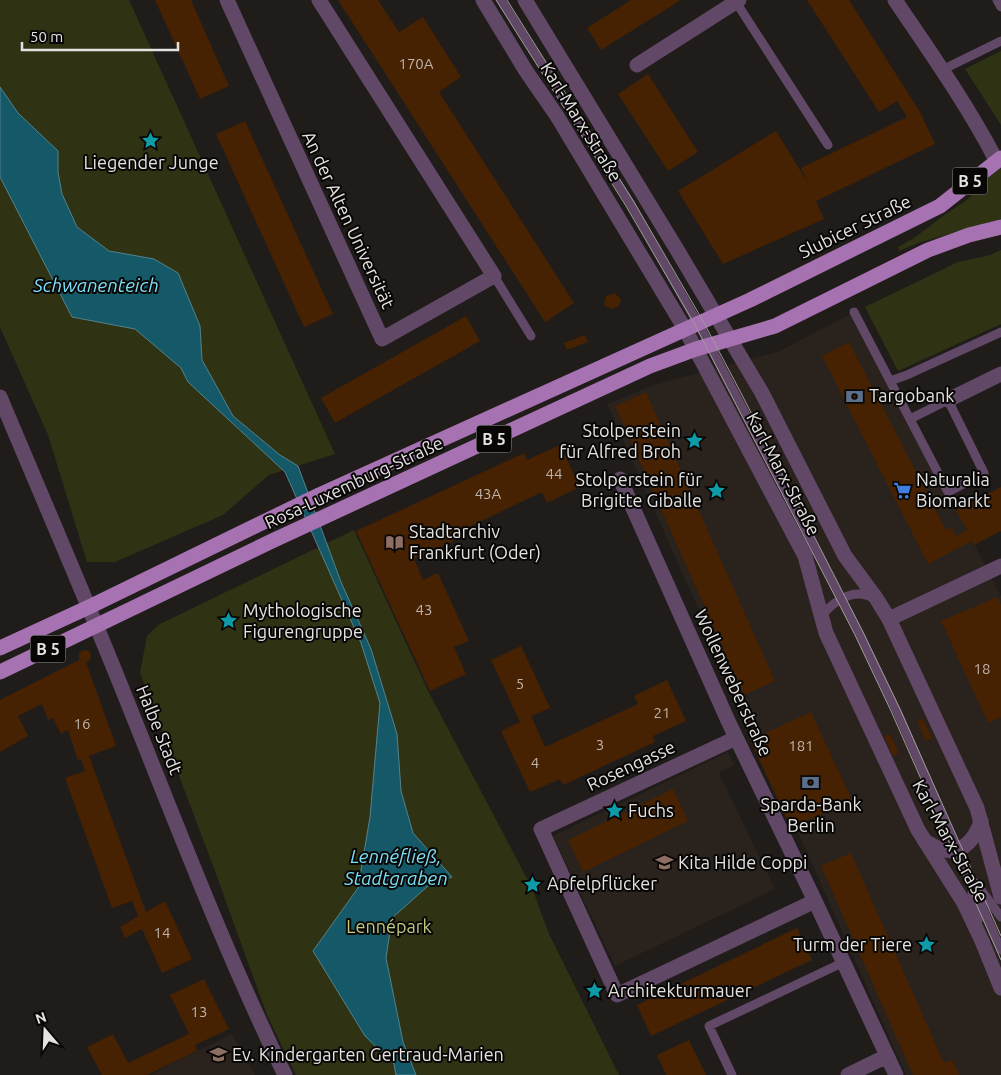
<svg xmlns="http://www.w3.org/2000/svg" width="1001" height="1075" font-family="Ubuntu,sans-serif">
	<rect width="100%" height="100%" fill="#1f1c1a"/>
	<path fill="#2a221c" d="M854 312 1001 596V1075H906L607 404 653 385 780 351Z
		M728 752 734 765 719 773 775 889 615 966 553 836Z
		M232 1034 255 1075H150Z"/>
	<path fill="#303313" d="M0 0H129L335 454 269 475 223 515 115 562H87L48 435 0 327Z
		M1001 51V125L965 69Z
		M1001 168V219L918 243 899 251 898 247 914 238 946 214 967 200 987 179Z
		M1001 250V324L898 371 865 307 958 262 990 255Z
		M354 530 428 691 532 888 549 934 619 1075H296L267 1015 212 863 140 673 147 636 158 625Z"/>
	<path fill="#155968" stroke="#53828d" d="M0 87 18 113 58 151V172L62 194 77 227 109 251 154 259 178 273 200 326 202 360 233 416 280 455 298 466 341 582 371 649 397 734 401 791 413 833 452 877 428 886 392 918 386 958 403 1042 416 1075H396L394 1064 365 1036 313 951 358 888 370 817 380 703 361 643 285 472 188 382 181 368 135 329 72 317 0 177Z"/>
	<path fill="#462203" d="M155 0H191L229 86 200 99Z
		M338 0H378L399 32 423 17 461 77 439 92 574 303 545 322Z
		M631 0H681L601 50 587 28Z
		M807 0H849L920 112 935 144 816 201 824 219 723 264 678 191 776 131 808 183 801 168 907 117 897 101 879 112Z
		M648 74 698 152 668 171 618 94Z
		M245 121 333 314 304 327 216 134Z
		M615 293 621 300 619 306 611 309 604 305 606 296Z
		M466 316 480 341 335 423 321 398Z
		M585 335 588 342 567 350 564 343Z
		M849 342 946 530 951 527 956 536 967 530 956 510 1001 487V531L974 545 972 541 928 564 822 356Z
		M646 392 775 681 744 695 615 406Z
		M560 445 580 487 547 503 542 492 452 535 454 541 414 559 423 580 438 573 469 641 454 647 466 674 430 691 356 531 524 453 527 460Z
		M997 597 1001 605V717L988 723 941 621Z
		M521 646 550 708 531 716 545 747 638 704 634 696 667 680 686 721 653 736 655 742 563 785 560 779 530 792 501 731 520 722 491 660Z
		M84 650 89 651 91 655 90 660 86 662 116 746 89 756 146 912 165 901 192 959 162 973 142 929 125 938 120 927 138 916 132 901 112 908 65 778 85 771 81 759 78 760 68 730 61 734 53 718 48 720 42 704 18 716 28 736 0 752V700L79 660V653Z
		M811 712 852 800 791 828 750 740Z
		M923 719 932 738 926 741 917 721Z
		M890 734 899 753 893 756 884 736Z
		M673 789 688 821 583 872 568 840Z
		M851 853 944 1063 952 1059 959 1075H913L821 866Z
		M797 928 812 960 651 1036 637 1005Z
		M204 979 229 1029 195 1045 197 1051 147 1075H102L87 1047 113 1034 128 1063 189 1034 170 995Z
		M689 1040 706 1075H666L657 1055Z"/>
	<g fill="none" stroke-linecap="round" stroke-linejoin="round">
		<path stroke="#614867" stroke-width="9" d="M501 0 630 203 706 338 859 633 899 716 1001 950
			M997 0 1001 7
			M736 2 828 145
			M942 70 1001 41
			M494 276 531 336
			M854 312 948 492 984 473 948 400 910 419
			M890 381 907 375 1001 332
			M822 615C832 604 845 593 860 594 865 594 871 597 876 598
			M976 883 1001 917
			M972 893 978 921
			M732 1075 709 1026 844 962"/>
		<path stroke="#614867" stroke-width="15" d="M227 0 382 339 494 276 319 0
			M895 0C930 52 967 104 996 160
			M637 65 739 0
			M0 397C42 497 85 596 125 696 176 823 225 952 285 1075
			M948 400 1001 374
			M620 479 729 723 815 901 896 1075
			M889 619 1001 566
			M736 738 541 829 617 995 815 901
			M926 842C932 845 938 849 944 850 964 854 976 837 981 821
			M848 1075 887 1056"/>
		<path stroke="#614867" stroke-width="15" d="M483 0 526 71 557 116 685 329 805 556 826 633 918 830 964 903 982 941 1001 988
			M525 0 679 253 762 393 845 556 876 598 889 619 977 808 1001 897"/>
		<path stroke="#a672b1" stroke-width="15" d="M0 648 89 607 319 495 750 300 940 206 1001 158
			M0 672 272 541 650 366 696 349 775 326 928 250 969 235 1001 227"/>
		<path stroke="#9e9b9a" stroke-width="1" d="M496 0 626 206 695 325 855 635 891 711 1001 960
			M507 0 634 202 703 321 741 393 863 632 900 709 1001 936"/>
	</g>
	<defs>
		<symbol id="sight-bare" viewBox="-9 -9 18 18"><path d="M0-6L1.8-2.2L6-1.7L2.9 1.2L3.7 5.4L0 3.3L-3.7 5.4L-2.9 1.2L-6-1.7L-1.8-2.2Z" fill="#0f9aa8" stroke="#080706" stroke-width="2.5" paint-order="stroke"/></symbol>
		<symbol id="bank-bare" viewBox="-9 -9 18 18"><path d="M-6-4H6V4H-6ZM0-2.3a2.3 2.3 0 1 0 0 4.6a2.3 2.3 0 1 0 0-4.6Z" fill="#5c6f8a" stroke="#080706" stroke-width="2.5" paint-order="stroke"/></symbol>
		<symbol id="supermarket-bare" viewBox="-9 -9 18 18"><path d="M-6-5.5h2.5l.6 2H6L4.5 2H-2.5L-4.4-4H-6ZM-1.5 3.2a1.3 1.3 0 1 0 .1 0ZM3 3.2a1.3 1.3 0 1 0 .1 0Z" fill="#3f7fe0" stroke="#080706" stroke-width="2.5" paint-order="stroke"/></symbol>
		<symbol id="library-bare" viewBox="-9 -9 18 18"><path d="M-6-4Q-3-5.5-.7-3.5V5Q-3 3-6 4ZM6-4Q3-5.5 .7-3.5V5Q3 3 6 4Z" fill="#8d6e63" stroke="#080706" stroke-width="2.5" paint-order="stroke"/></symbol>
		<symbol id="school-bare" viewBox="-9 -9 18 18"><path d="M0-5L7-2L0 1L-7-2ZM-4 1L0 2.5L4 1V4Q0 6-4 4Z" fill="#8d6e63" stroke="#080706" stroke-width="2.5" paint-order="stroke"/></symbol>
	</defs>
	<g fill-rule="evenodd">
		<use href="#sight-bare" x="138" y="128" width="25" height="25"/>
		<use href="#bank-bare" x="842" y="384" width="25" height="25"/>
		<use href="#sight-bare" x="682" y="428" width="25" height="25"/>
		<use href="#sight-bare" x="704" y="478" width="25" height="25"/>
		<use href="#supermarket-bare" x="890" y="478" width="25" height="25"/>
		<use href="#library-bare" x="382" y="530" width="25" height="25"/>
		<use href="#sight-bare" x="216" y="608" width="25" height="25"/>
		<use href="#bank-bare" x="798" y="770" width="25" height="25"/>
		<use href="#sight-bare" x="602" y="798" width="25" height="25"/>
		<use href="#school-bare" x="652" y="850" width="25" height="25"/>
		<use href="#sight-bare" x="520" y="872" width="25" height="25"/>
		<use href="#sight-bare" x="914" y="932" width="25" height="25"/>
		<use href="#sight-bare" x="582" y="978" width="25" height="25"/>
		<use href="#school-bare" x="206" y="1042" width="25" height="25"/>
	</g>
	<g text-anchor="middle" stroke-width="4" stroke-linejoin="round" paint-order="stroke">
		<g font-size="15" fill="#bdb3aa">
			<text x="416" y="69">170A</text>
			<text x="554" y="479">44</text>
			<text x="488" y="499">43A</text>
			<text x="424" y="615">43</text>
			<text x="982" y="674">18</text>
			<text x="520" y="689">5</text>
			<text x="662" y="718">21</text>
			<text x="82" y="729">16</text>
			<text x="600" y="750">3</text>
			<text x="801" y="751">181</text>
			<text x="535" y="768">4</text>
			<text x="162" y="938">14</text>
			<text x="199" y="1017">13</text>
		</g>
		<g fill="#080706" stroke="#a3a1a0" stroke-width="1">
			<rect x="952.5" y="167.5" width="35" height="27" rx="4"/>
			<rect x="476.5" y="425.5" width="35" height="27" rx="4"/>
			<rect x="30.5" y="635.5" width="35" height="27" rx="4"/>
		</g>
		<g font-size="16" font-weight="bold" fill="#e5e3e2">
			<text x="970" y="187">B 5</text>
			<text x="494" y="445">B 5</text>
			<text x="48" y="655">B 5</text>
		</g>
		<g font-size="18" fill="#e5e3e2" stroke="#080706">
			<text transform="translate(581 122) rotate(58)" y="6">Karl-Marx-Straße</text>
			<text transform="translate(348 220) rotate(65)" y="6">An der Alten Universität</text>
			<text transform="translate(855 227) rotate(-26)" y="6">Slubicer Straße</text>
			<text transform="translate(783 474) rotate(62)" y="6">Karl-Marx-Straße</text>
			<text transform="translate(354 483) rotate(-25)" y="6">Rosa-Luxemburg-Straße</text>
			<text transform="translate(733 683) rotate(65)" y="6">Wollenweberstraße</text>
			<text transform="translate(159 730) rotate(68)" y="6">Halbe Stadt</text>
			<text transform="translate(631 766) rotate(-25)" y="6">Rosengasse</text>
			<text transform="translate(950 841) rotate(61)" y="6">Karl-Marx-Straße</text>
		</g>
		<g font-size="18" fill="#e5e3e2" stroke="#080706" text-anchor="start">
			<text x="151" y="169" text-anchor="middle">Liegender Junge</text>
			<text x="869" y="402">Targobank</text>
			<text x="681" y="437" text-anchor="end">Stolperstein<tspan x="681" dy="21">für Alfred Broh</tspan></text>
			<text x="702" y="486" text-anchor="end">Stolperstein für<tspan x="702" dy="21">Brigitte Giballe</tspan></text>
			<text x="916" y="486">Naturalia<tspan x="916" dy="21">Biomarkt</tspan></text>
			<text x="409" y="538">Stadtarchiv<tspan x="409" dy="21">Frankfurt (Oder)</tspan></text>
			<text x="243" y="617">Mythologische<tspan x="243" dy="21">Figurengruppe</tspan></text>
			<text x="811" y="811" text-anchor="middle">Sparda-Bank<tspan x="811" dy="21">Berlin</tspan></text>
			<text x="628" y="817">Fuchs</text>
			<text x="678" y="869">Kita Hilde Coppi</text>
			<text x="547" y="890">Apfelpflücker</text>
			<text x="912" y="951" text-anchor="end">Turm der Tiere</text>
			<text x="608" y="997">Architekturmauer</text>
			<text x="232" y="1061">Ev. Kindergarten Gertraud-Marien</text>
		</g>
		<g font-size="18" fill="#c0ca7f" stroke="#080706">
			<text x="389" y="933">Lennépark</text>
		</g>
		<g font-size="19" font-style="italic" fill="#7cdef7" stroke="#080706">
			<text x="96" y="292">Schwanenteich</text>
			<text x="396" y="863">Lennéfließ,<tspan x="396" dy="22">Stadtgraben</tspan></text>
		</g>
	</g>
	<g transform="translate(45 1030) rotate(341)" stroke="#080706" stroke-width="4" paint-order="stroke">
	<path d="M0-4L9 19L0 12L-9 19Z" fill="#e5e3e2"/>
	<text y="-8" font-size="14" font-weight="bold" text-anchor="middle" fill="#e5e3e2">N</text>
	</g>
	<path d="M22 42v8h156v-8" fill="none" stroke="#e5e3e2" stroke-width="2.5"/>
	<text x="30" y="42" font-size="15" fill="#e5e3e2" stroke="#080706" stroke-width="4" paint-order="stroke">50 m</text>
</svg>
